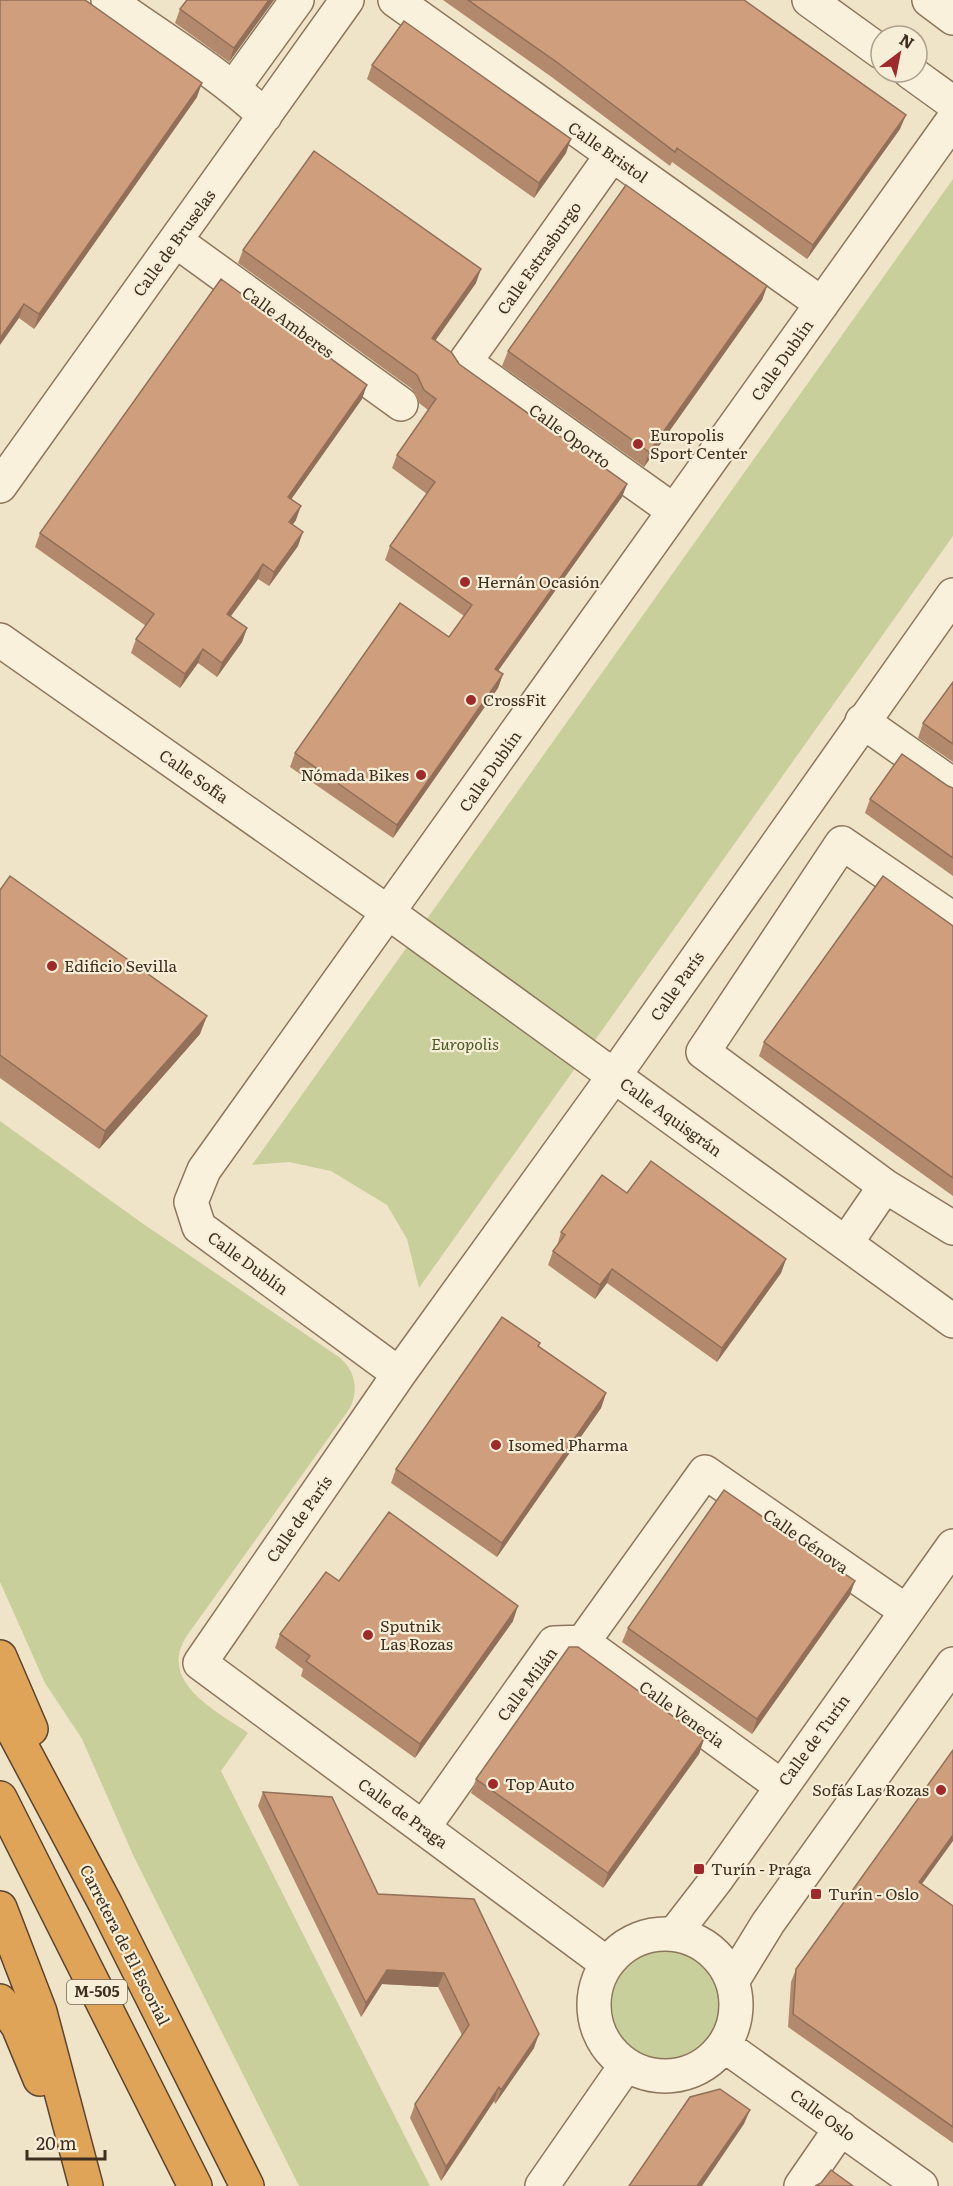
<svg xmlns="http://www.w3.org/2000/svg" width="953" height="2186" font-family="Literata,serif">
	<rect width="100%" height="100%" fill="#f0e4c8"/>
	<path fill="#c9cf9b" d="M953 179V536L419 1288 407 1239 387 1205 331 1171 289 1162 252 1165Z
		M0 1121 142 1223 339 1357C355 1370 359 1389 350 1408L186 1637C158 1683 217 1711 248 1733L221 1771 430 2186H299L133 1855 82 1739 45 1683 0 1582Z
		M612 2005a55 55 0 1 1 110 0a55 55 0 1 1-110 0Z"/>
	<g fill="none" stroke-linecap="round" stroke-linejoin="round">
		<defs>
			<path id="minor" d="M108 0C161 38 218 72 265 116
				M395 0 822 304
				M809 0 881 52
				M929 0 953 18
				M910 72 953 103
				M234 87 297 0
				M612 155 465 362 674 511
				M176 241 401 404
				M0 486 347 0
				M0 640 389 913 953 1321
				M862 721 953 785
				M953 919 842 843 703 1052 885 1186 953 1228
				M846 1243 885 1186
				M399 1374 199 1227 191 1202 204 1170 953 120
				M583 1642 781 1786
				M423 1828 554 1643 583 1642 705 1472 906 1611
				M675 1933 716 1880 953 1546
				M594 2005a71 71 0 1 1 142 0a71 71 0 1 1-142 0Z
				M606 1963 200 1663 399 1374 614 1076 953 595
				M733 1980 768 1923 953 1664
				M725 2046 921 2186
				M542 2186 626 2065
				M801 2186 841 2128"/>
			<path id="highway" d="M0 1657 31 1729
				M0 1706 106 1905 247 2186
				M0 1798 195 2186
				M0 1908 40 2012 86 2186
				M0 2001 18 2026 40 2079"/>
		</defs>
		<use href="#minor" stroke="#8d765c" stroke-width="36"/>
		<use href="#highway" stroke="#5b4430" stroke-width="36"/>
		<use href="#minor" stroke="#faf1dc" stroke-width="33"/>
		<use href="#highway" stroke="#e0a458" stroke-width="33"/>
	</g>
	<path fill="#b2896c" d="M0 0 197 97 34 329 19 318Z
		M274 0 229 62 175 23 180 9Z
		M443 0H744L900 129 807 259 672 162 670 166 553 78Z
		M372 65 566 153 534 198 367 79Z
		M243 250 476 283 435 341 459 364 627 484 622 497 498 671 503 674 498 688 393 838 290 767 295 753 449 637 464 616 385 560 390 546 427 494 392 468 397 455 428 410 419 403 412 389 238 263Z
		M767 286 762 300 644 467 502 366 508 351Z
		M362 399 291 499 296 520 293 524 298 546 269 586 258 579 231 616 247 628 242 642 217 677 198 663 180 688 131 653 136 639 146 626 35 547 40 533Z
		M953 682V762L918 738 923 723Z
		M948 786 953 788V876L865 813 870 799Z
		M0 890 200 1034 99 1149 0 1078Z
		M953 926V1196L759 1056 764 1042Z
		M627 1193 786 1259 781 1273 717 1362 607 1283 595 1299 548 1265 553 1251 557 1246 561 1232Z
		M540 1343 539 1346 606 1393 601 1408 497 1557 391 1483 396 1469Z
		M339 1581 513 1621 415 1758 301 1676 303 1669 275 1648 280 1634Z
		M850 1595 752 1734 622 1642 628 1628Z
		M704 1739 699 1754 603 1888 471 1793 476 1779Z
		M263 1792 378 1894 534 2048 495 2104 494 2101 441 2181 410 2118 415 2104 462 2035 438 1987 382 1984 361 2017 258 1806Z
		M922 1884 953 1906V2143L788 2027 791 1982 796 1969Z"/>
	<path fill="#916f58" d="M269 0H274L229 62 234 48Z
		M202 83 197 97 34 329 39 314Z
		M906 115 900 129 807 259 813 245Z
		M571 139 566 153 534 198 539 183Z
		M481 269 476 283 427 352 432 338Z
		M767 286 762 300 644 467 649 452Z
		M24 304 19 318 0 345V338Z
		M367 385 362 399 283 511 288 497Z
		M627 484 622 497 490 682 495 669Z
		M301 506 296 520 284 536 289 522Z
		M303 532 298 546 269 586 274 572Z
		M263 564 258 579 222 628 227 614Z
		M247 628 242 642 217 677 222 663Z
		M203 649 198 663 180 688 185 674Z
		M503 674 498 688 393 838 397 825Z
		M207 1016 200 1034 99 1149 105 1131Z
		M786 1259 781 1273 717 1362 722 1348Z
		M612 1269 607 1283 595 1299 600 1285Z
		M606 1393 601 1408 497 1557 502 1543Z
		M855 1581 850 1595 752 1734 757 1719Z
		M518 1606 513 1621 415 1758 420 1744Z
		M704 1739 699 1754 603 1888 608 1873Z
		M953 1835V1841L914 1895 919 1882Z
		M387 1970 444 1973 438 1987 382 1984 361 2017 366 2003Z
		M539 2034 534 2048 495 2104 501 2090Z
		M499 2087 494 2101 441 2181 446 2167Z
		M750 2110 744 2124 702 2186H697Z"/>
	<path fill="#cf9f7d" stroke="#916f58" stroke-width="1.5" d="M0 0H85L202 83 39 314 24 304 0 338Z
		M187 0H269L234 48 180 9Z
		M468 0H744L906 115 813 245 677 148 675 152 558 63Z
		M404 21 571 139 539 183 372 65Z
		M314 151 481 269 432 338 452 353 459 364 627 484 495 669 503 674 397 825 295 753 400 603 449 637 472 605 390 546 435 482 397 455 436 399 424 390 417 375 243 250Z
		M626 185 767 286 649 452 508 351Z
		M221 279 367 385 288 497 301 506 289 522 303 532 274 572 263 564 227 614 247 628 222 663 203 649 185 674 136 639 154 614 40 533Z
		M953 682V744L923 723Z
		M902 754 948 786 953 788V858L870 799Z
		M10 876 207 1016 105 1131 0 1055V890Z
		M883 876 953 926V1178L764 1042Z
		M651 1161 786 1259 722 1348 612 1269 600 1285 553 1251 565 1235 561 1232 602 1175 627 1193Z
		M502 1317 540 1343 538 1346 606 1393 502 1543 396 1469Z
		M724 1490 855 1581 757 1719 628 1628Z
		M389 1512 518 1606 420 1744 306 1661 310 1656 280 1634 326 1572 339 1581Z
		M569 1647H578L704 1739 608 1873 476 1779Z
		M953 1750V1835L919 1882 953 1906V2127L793 2014 796 1969Z
		M263 1792 332 1797 378 1894 474 1899 539 2034 501 2090 499 2087 446 2167 415 2104 469 2025 444 1973 387 1970 366 2003Z
		M720 2089 750 2110 697 2186H629L690 2097Z
		M831 2170 853 2186H815L821 2183Z"/>
	<g fill="#9e2a2b" stroke="#f7eed8" stroke-width="2">
		<circle cx="638" cy="444" r="6"/>
		<circle cx="465" cy="582" r="6"/>
		<circle cx="471" cy="700" r="6"/>
		<circle cx="421" cy="775" r="6"/>
		<circle cx="52" cy="966" r="6"/>
		<circle cx="496" cy="1445" r="6"/>
		<circle cx="368" cy="1635" r="6"/>
		<circle cx="493" cy="1784" r="6"/>
		<circle cx="941" cy="1790" r="6"/>
		<rect x="693" y="1863" width="12" height="12" rx="3"/>
		<rect x="810" y="1888" width="12" height="12" rx="3"/>
	</g>
	<g text-anchor="middle" stroke-width="4.5" stroke-linejoin="round" paint-order="stroke">
		<rect fill="#f7eed8" stroke="#756857" stroke-width="1.5" x="67" y="1980" width="60" height="24" rx="4.5"/>
		<g font-size="15" font-weight="bold" fill="#3d2e20">
			<text x="97" y="1997">M-505</text>
		</g>
		<g font-size="16" fill="#3d2e20" stroke="#f7eed8">
			<text transform="translate(608 152) rotate(35)" y="6">Calle Bristol</text>
			<text transform="translate(174 243) rotate(-54)" y="6">Calle de Bruselas</text>
			<text transform="translate(539 258) rotate(-55)" y="6">Calle Estrasburgo</text>
			<text transform="translate(288 322) rotate(36)" y="6">Calle Amberes</text>
			<text transform="translate(782 360) rotate(-55)" y="6">Calle Dublín</text>
			<text transform="translate(570 436) rotate(36)" y="6">Calle Oporto</text>
			<text transform="translate(490 771) rotate(-55)" y="6">Calle Dublín</text>
			<text transform="translate(194 776) rotate(35)" y="6">Calle Sofía</text>
			<text transform="translate(677 986) rotate(-55)" y="6">Calle París</text>
			<text transform="translate(671 1117) rotate(36)" y="6">Calle Aquisgrán</text>
			<text transform="translate(248 1263) rotate(36)" y="6">Calle Dublín</text>
			<text transform="translate(299 1519) rotate(-55)" y="6">Calle de París</text>
			<text transform="translate(806 1541) rotate(35)" y="6">Calle Génova</text>
			<text transform="translate(527 1684) rotate(-53)" y="6">Calle Milán</text>
			<text transform="translate(682 1714) rotate(36)" y="6">Calle Venecia</text>
			<text transform="translate(814 1740) rotate(-54)" y="6">Calle de Turín</text>
			<text transform="translate(403 1813) rotate(36)" y="6">Calle de Praga</text>
			<text transform="translate(125 1945) rotate(63)" y="6">Carretera de El Escorial</text>
			<text transform="translate(823 2115) rotate(36)" y="6">Calle Oslo</text>
		</g>
		<g font-size="16" fill="#3d2e20" stroke="#f7eed8" text-anchor="start">
			<text x="650" y="441">Europolis<tspan x="650" dy="18">Sport Center</tspan></text>
			<text x="477" y="588">Hernán Ocasión</text>
			<text x="483" y="706">CrossFit</text>
			<text x="409" y="781" text-anchor="end">Nómada Bikes</text>
			<text x="64" y="972">Edificio Sevilla</text>
			<text x="508" y="1451">Isomed Pharma</text>
			<text x="380" y="1632">Sputnik<tspan x="380" dy="18">Las Rozas</tspan></text>
			<text x="505" y="1790">Top Auto</text>
			<text x="929" y="1796" text-anchor="end">Sofás Las Rozas</text>
			<text x="711" y="1875">Turín - Praga</text>
			<text x="828" y="1900">Turín - Oslo</text>
		</g>
		<g font-size="16" font-style="italic" fill="#4d5a26" stroke="#f7eed8">
			<text x="465" y="1050">Europolis</text>
		</g>
	</g>
	<g transform="translate(899 54) rotate(32)"><circle r="28" fill="#f7eed8" stroke="#ada18e" stroke-width="1.5"/>
	<path d="M0-4.5L10 22L0 15L-10 22Z" fill="#9e2a2b"/>
	<text y="-9" font-size="16" font-weight="bold" text-anchor="middle" fill="#3d2e20">N</text>
	</g>
	<path d="M27 2150v9h78v-9" fill="none" stroke="#3d2e20" stroke-width="3"/>
	<text x="36" y="2150" font-size="18" fill="#3d2e20" stroke="#f7eed8" stroke-width="4.5" paint-order="stroke">20 m</text>
</svg>
